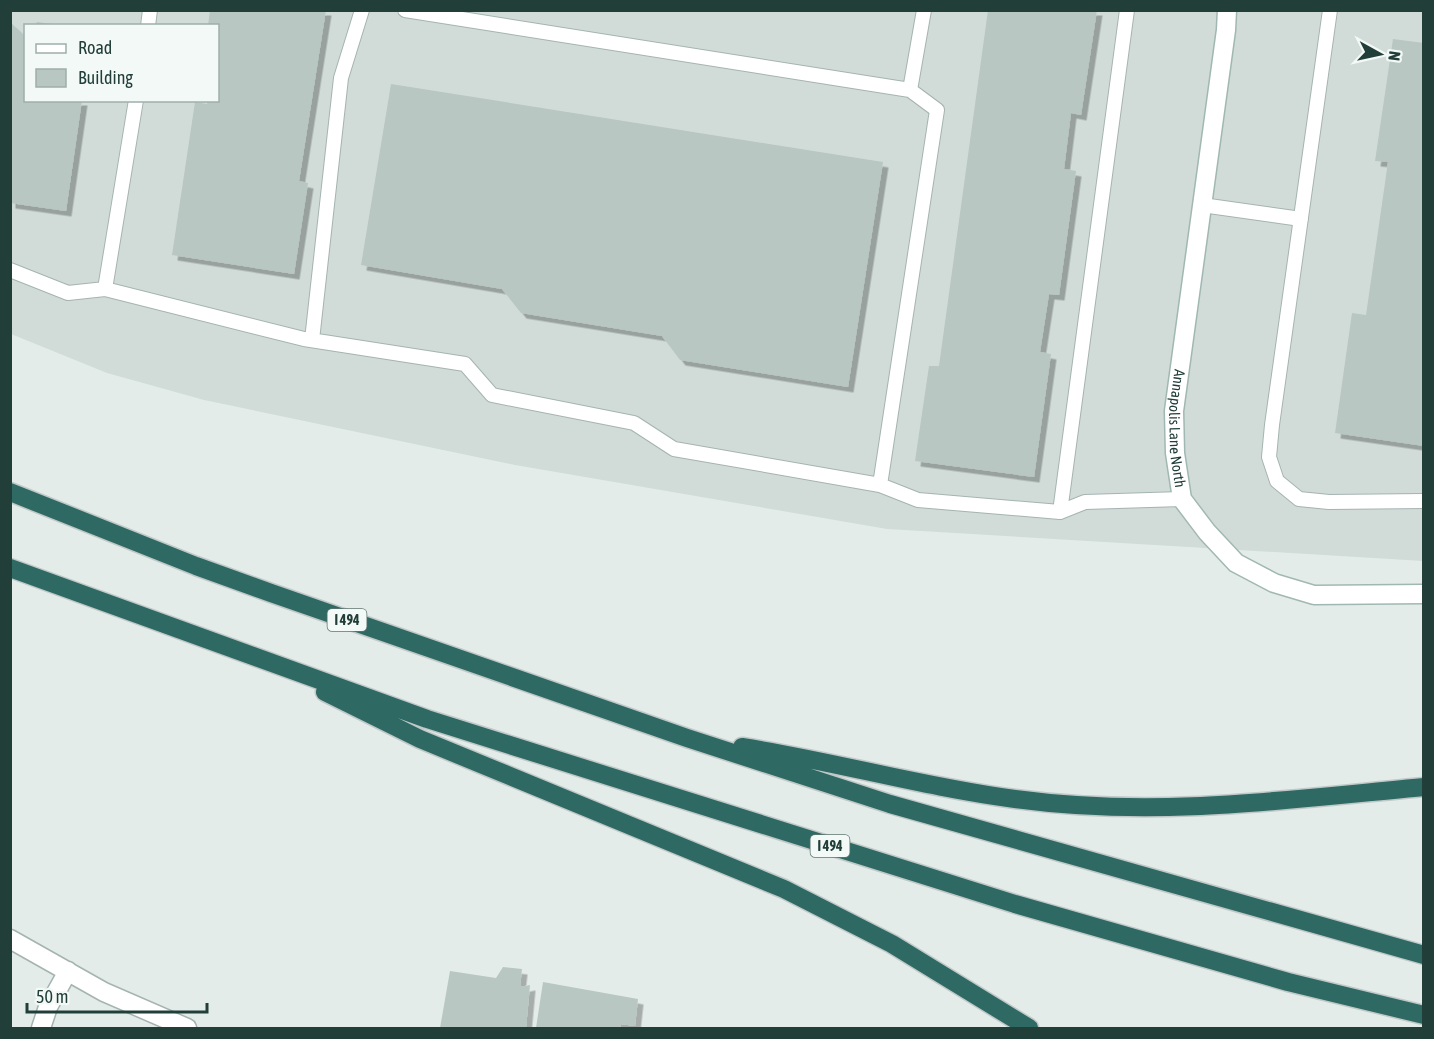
<svg xmlns="http://www.w3.org/2000/svg" width="1434" height="1039" font-family="'Asap Condensed',sans-serif">
	<defs>
		<filter id="shadow"><feDropShadow dx="5.5" dy="5.5" stdDeviation="0" flood-color="#0004"/></filter>
	</defs>
	<rect width="100%" height="100%" fill="#e3ece9"/>
	<path fill="#d1dcd8" fill-rule="evenodd" d="M10 11H1423V561L887 529 515 465 204 400 107 373 11 334ZM26 26H218V100H26Z"/>
	<path fill="#b8c7c2" filter="url(#shadow)" d="M210 10H326L299 181 308 183 294 274 172 255 195 102 207 104 208 100H218V26H208Z
		M988 10H1097L1081 115 1071 113 1064 169 1076 171 1059 295 1049 294 1040 352 1051 354 1034 477 915 461 929 366H939Z
		M10 22 24 35 26 34V100H82L66 211 10 203Z
		M37 22 52 24V26H34Z
		M1393 39 1424 43V446L1335 433 1352 313 1366 315 1388 162 1375 161Z
		M391 84 883 162 848 387 680 360 662 336 521 313 502 289 361 265Z
		M503 967 522 969 520 987 530 985 526 1028H440L450 971 496 978Z
		M543 982 638 999 635 1026 621 1024 620 1028H536Z"/>
	<g fill="none" stroke-linecap="round" stroke-linejoin="round">
		<defs>
			<path id="lane" d="M405 10 910 90
				M1330 10 1272 425 1269 457 1277 481 1299 499 1329 502 1424 501
				M148 26 150 10
				M1202 205 1301 219
				M10 270 68 293 105 289 304 339 465 364 492 395 634 423 674 449 880 485 918 500 1060 512 1127 10
				M105 289 136 100
				M312 340 341 78 362 10
				M880 485 937 110 910 90 924 10
				M1060 512 1085 502 1182 499"/>
			<path id="street" d="M10 939 104 992 187 1028
				M41 1028 48 1007 68 971"/>
			<g id="secondary">
				<path id="s1" d="M1227 10 1226 30 1174 411 1175 453 1182 499 1207 532 1236 563 1274 583 1314 595 1424 594"/>
			</g>
			<path id="highway" d="M10 492 196 566 271 593 687 738 890 804 1424 955
				M10 568 427 719 1015 904 1288 982 1424 1015
				M325 692 420 739 784 889 892 944 1029 1028
				M742 747C833 761 923 787 1015 799 1155 818 1285 800 1424 787"/>
		</defs>
		<use href="#lane" stroke="#a5b4b1" stroke-width="16"/>
		<use href="#street" stroke="#a5b4b1" stroke-width="21"/>
		<use href="#secondary" stroke="#a1b8b2" stroke-width="21"/>
		<use href="#highway" stroke="#c1c9c8" stroke-width="21"/>
		<use href="#lane" stroke="#fff" stroke-width="14"/>
		<use href="#street" stroke="#fff" stroke-width="18"/>
		<use href="#secondary" stroke="#fff" stroke-width="18"/>
		<use href="#highway" stroke="#2e6a63" stroke-width="18"/>
	</g>
	<g text-anchor="middle" stroke-width="4.5" stroke-linejoin="round" paint-order="stroke">
		<g fill="#f3f9f7" stroke="#617672" stroke-width="1.5">
			<rect x="327.5" y="609" width="39" height="22" rx="4.5"/>
			<rect x="810.5" y="835" width="39" height="22" rx="4.5"/>
		</g>
		<g font-size="14" font-weight="bold" fill="#223e39">
			<text x="347" y="625">I 494</text>
			<text x="830" y="851">I 494</text>
		</g>
		<g font-size="15" fill="#223e39" stroke="#f3f9f7">
			<text dy="5" stroke="none"><textPath href="#s1" startOffset="422">Annapolis Lane North</textPath></text>
		</g>
	</g>
	<rect width="1434" height="1039" fill="none" stroke="#223e39" stroke-width="24"/>
	<rect x="24" y="24" width="195" height="78" fill="#f3f9f7" stroke="#9faeab" stroke-width="1.5"/>
	<rect x="36" y="44" width="30" height="9" fill="#ffffff" stroke="#9faeab" stroke-width="1.5"/>
	<text x="78" y="54" font-size="18" fill="#223e39">Road</text>
	<rect x="36" y="69" width="30" height="18" fill="#b8c7c2" stroke="#9faeab" stroke-width="1.5"/>
	<text x="78" y="84" font-size="18" fill="#223e39">Building</text>
	<g transform="translate(1380 54) rotate(98)" stroke="#f3f9f7" stroke-width="4.5" paint-order="stroke">
	<path d="M0-4.5L10 22L0 15L-10 22Z" fill="#223e39"/>
	<text y="-9" font-size="16" font-weight="bold" text-anchor="middle" fill="#223e39">N</text>
	</g>
	<path d="M27 1003v9h180v-9" fill="none" stroke="#223e39" stroke-width="3"/>
	<text x="36" y="1003" font-size="18" fill="#223e39" stroke="#f3f9f7" stroke-width="4.5" paint-order="stroke">50 m</text>
</svg>
